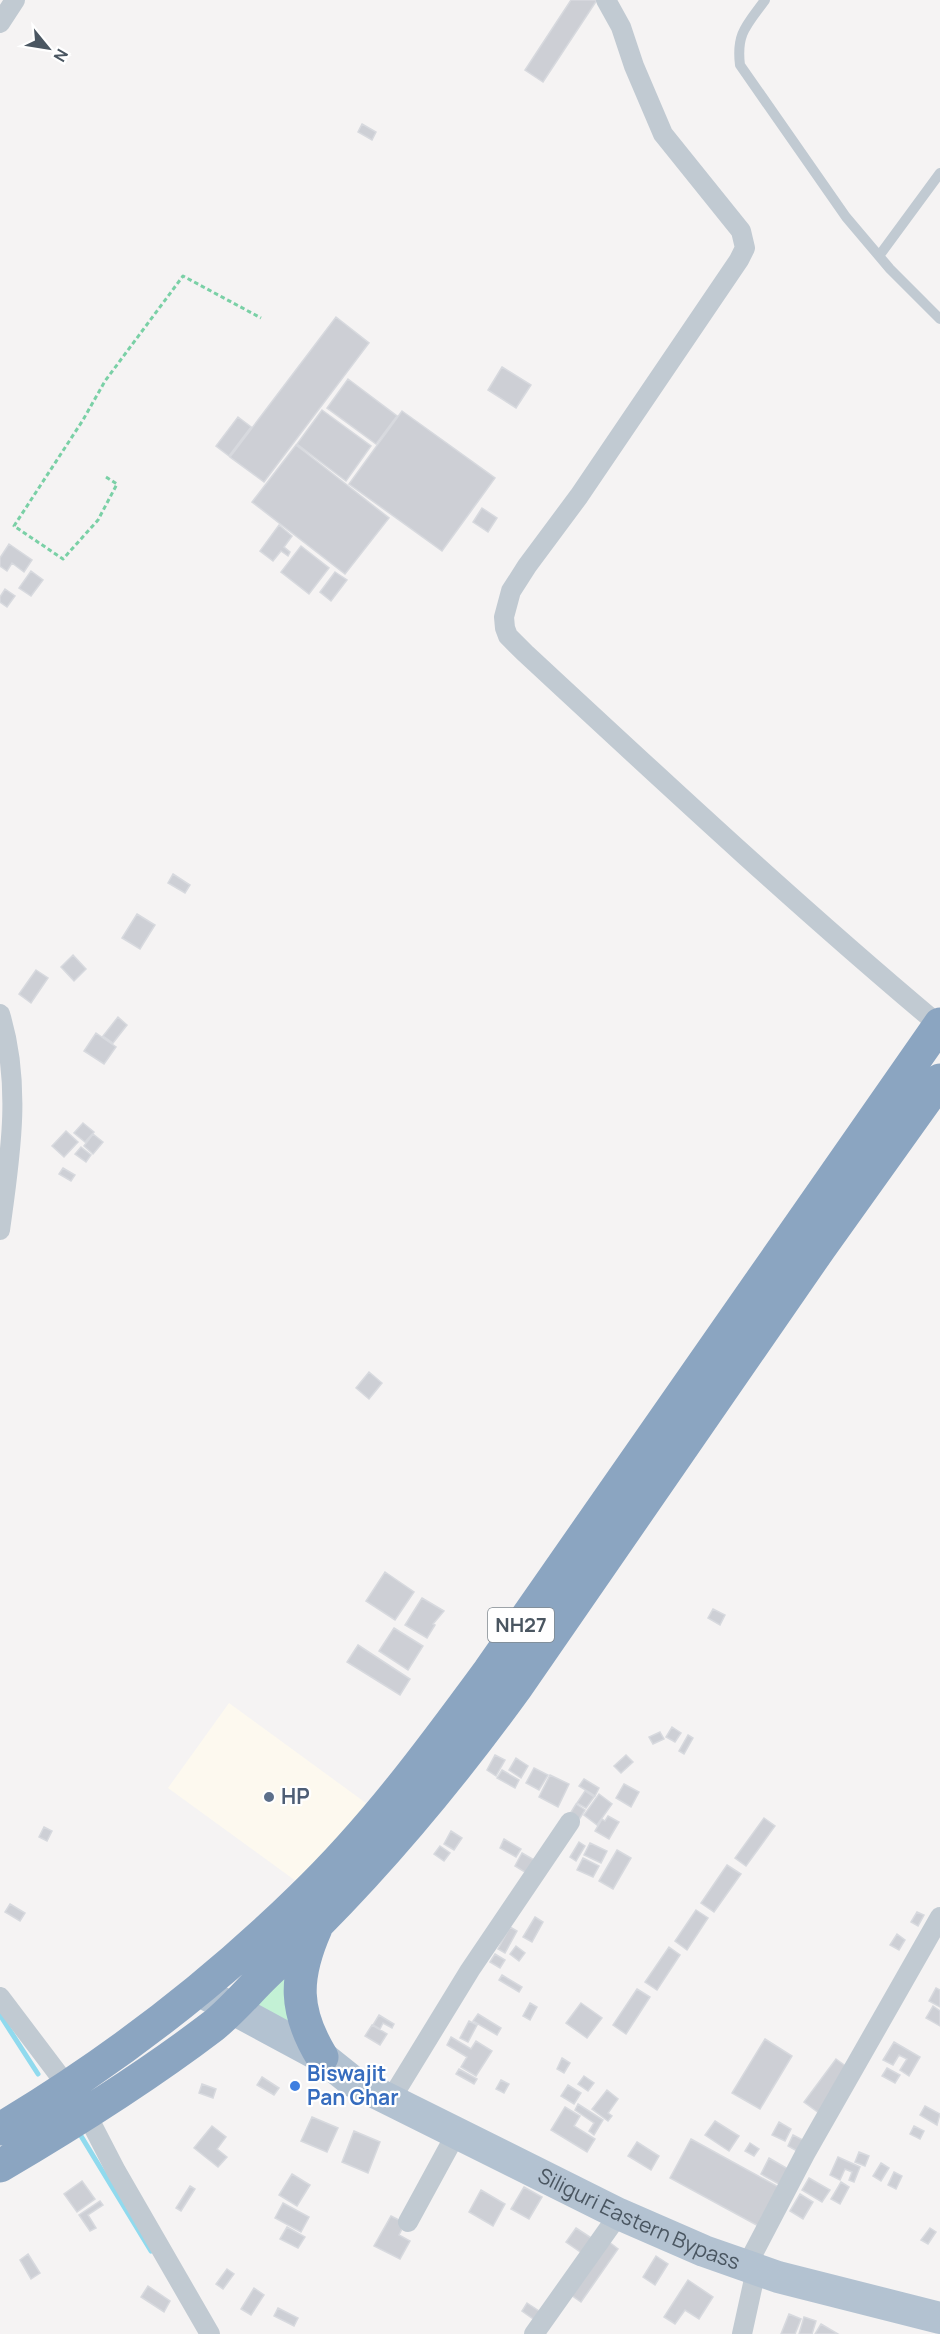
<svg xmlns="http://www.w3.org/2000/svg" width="940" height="2334" font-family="Manrope,sans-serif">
	<rect width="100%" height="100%" fill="#f5f3f3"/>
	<path fill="#fdf9ef" d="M229 1703 370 1806 300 1884 168 1788Z"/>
	<path fill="#c3f1d5" d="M288 1973 298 2027 251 2008Z"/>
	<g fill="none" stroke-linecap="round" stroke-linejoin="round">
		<path stroke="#90daee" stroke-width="5" d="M0 2015 38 2074
			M78 2131 151 2251"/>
	</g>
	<path fill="#cdcfd5" stroke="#d7d9de" stroke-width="1.5" d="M571 0H597L543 82 525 70Z
		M362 124 376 132 372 140 358 132Z
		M336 317 369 343 264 482 230 457Z
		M502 367 531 385 516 408 488 390Z
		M348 379 397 416 376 444 327 408Z
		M322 410 371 446 346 481 297 444Z
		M402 411 495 478 442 551 349 484Z
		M238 417 251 427 229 456 216 446Z
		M296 445 389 518 345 574 252 502Z
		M482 508 497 518 488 532 473 522Z
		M279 525 292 536 284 547 290 552 288 556 281 551 273 561 260 551Z
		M9 544 32 560 24 572 12 563 7 571 0 566V558Z
		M301 546 329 568 309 594 281 572Z
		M31 571 43 580 31 596 19 588Z
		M335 572 347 580 331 601 320 592Z
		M5 589 15 596 7 607 0 602V597Z
		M173 874 190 885 185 893 168 883Z
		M137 914 155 925 140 949 122 938Z
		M73 955 86 969 74 981 61 967Z
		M36 970 48 978 31 1003 19 994Z
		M118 1017 127 1025 113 1043 103 1036Z
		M96 1033 116 1047 104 1064 84 1051Z
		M83 1123 94 1132 85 1142 74 1133Z
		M66 1131 78 1142 64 1157 52 1146Z
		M93 1134 103 1142 93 1154 84 1146Z
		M81 1147 91 1155 86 1162 75 1154Z
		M63 1168 75 1175 71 1181 59 1174Z
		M369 1372 382 1383 369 1399 356 1388Z
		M385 1572 414 1592 395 1620 366 1601Z
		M422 1598 444 1611 433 1624 435 1625 427 1638 405 1625Z
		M713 1609 725 1615 720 1625 708 1618Z
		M394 1628 423 1646 408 1670 379 1651Z
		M358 1645 410 1679 400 1695 347 1662Z
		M672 1727 681 1733 675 1742 666 1737Z
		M660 1732 664 1739 653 1744 649 1737Z
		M688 1735 693 1738 684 1754 679 1751Z
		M495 1755 505 1760 496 1776 487 1770Z
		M626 1755 633 1762 621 1773 614 1766Z
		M516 1758 528 1766 521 1778 509 1770Z
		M534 1768 548 1775 539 1790 526 1783Z
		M502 1770 519 1780 515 1788 497 1778Z
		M550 1775 569 1784 558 1807 539 1797Z
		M584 1779 599 1788 595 1796 579 1786Z
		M624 1784 639 1792 631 1807 616 1798Z
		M585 1791 594 1797 586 1808 577 1803Z
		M599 1794 612 1804 597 1825 584 1815Z
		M576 1804 585 1810 577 1823 568 1817Z
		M608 1816 619 1822 609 1839 595 1831 602 1819 605 1821Z
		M764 1818 775 1826 746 1866 735 1858Z
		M44 1827 52 1831 47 1841 39 1837Z
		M451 1831 462 1838 454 1850 444 1844Z
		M504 1839 521 1849 516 1857 500 1848Z
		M579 1842 585 1846 576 1861 570 1857Z
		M590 1843 607 1851 601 1863 584 1855Z
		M440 1846 450 1853 444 1861 434 1854Z
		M617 1850 631 1858 613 1889 599 1881Z
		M522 1853 536 1861 528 1874 515 1866Z
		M583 1858 599 1866 593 1877 577 1870Z
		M727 1865 741 1874 714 1912 701 1903Z
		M10 1904 25 1913 20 1921 5 1912Z
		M696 1910 708 1918 687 1950 675 1941Z
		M917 1912 924 1915 918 1926 911 1922Z
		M535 1917 543 1922 532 1942 523 1937Z
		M510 1927 517 1931 505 1953 498 1949Z
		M897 1934 905 1940 899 1950 890 1945Z
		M516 1946 525 1953 519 1961 510 1954Z
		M669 1947 680 1955 657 1990 645 1982Z
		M495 1954 505 1960 500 1968 490 1962Z
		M502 1975 522 1987 519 1992 499 1980Z
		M936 1988 940 1990V2007L929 2001Z
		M637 1989 650 1997 626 2034 613 2025Z
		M530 2003 537 2007 530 2020 523 2016Z
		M581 2003 602 2018 587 2038 566 2023Z
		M933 2006 940 2011V2026L926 2018Z
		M478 2014 501 2028 497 2035 473 2021Z
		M379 2015 394 2024 392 2028 383 2023 380 2029 373 2025Z
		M469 2021 477 2025 468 2042 460 2038Z
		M372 2025 387 2034 380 2045 365 2036Z
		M451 2037 471 2049 476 2041 492 2051 476 2076 461 2067 467 2057 447 2045Z
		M765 2039 792 2056 760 2109 732 2093Z
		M894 2042 920 2057 909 2076 900 2070 907 2059 899 2055 893 2065 883 2060Z
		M562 2058 570 2063 564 2073 557 2069Z
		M836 2059 851 2070 819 2113 804 2102Z
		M887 2068 900 2075 895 2083 882 2076Z
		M459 2069 477 2079 474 2084 456 2074Z
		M584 2076 594 2083 588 2091 578 2084Z
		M262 2077 279 2088 274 2095 257 2085Z
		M501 2080 509 2084 504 2093 496 2089Z
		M202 2084 216 2089 213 2098 199 2093Z
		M568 2085 581 2093 574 2104 561 2096Z
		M607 2090 618 2099 608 2113 612 2116 608 2121 592 2109Z
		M578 2104 603 2120 594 2135 589 2131 594 2123 575 2110Z
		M925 2106 940 2114 937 2125 920 2115Z
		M565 2107 580 2116 574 2126 595 2139 587 2152 551 2130Z
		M312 2117 338 2128 327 2152 301 2141Z
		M715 2121 739 2136 729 2151 705 2135Z
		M779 2122 791 2129 785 2141 772 2135Z
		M212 2126 226 2137 217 2149 227 2157 218 2167 194 2148Z
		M914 2126 924 2131 920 2139 910 2134Z
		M354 2131 380 2142 368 2173 342 2162Z
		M793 2135 803 2140 797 2151 788 2146Z
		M691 2139 784 2190 762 2228 670 2178Z
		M637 2142 659 2156 651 2170 628 2156Z
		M750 2143 759 2149 754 2156 745 2151Z
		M859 2152 869 2156 865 2166 855 2162Z
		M838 2157 860 2167 854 2182 849 2180 852 2172 845 2169 840 2180 830 2175Z
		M769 2158 795 2173 786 2188 761 2174Z
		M881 2163 889 2168 881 2181 873 2176Z
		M894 2172 902 2176 896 2189 888 2185Z
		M292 2174 310 2185 297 2206 279 2195Z
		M809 2178 830 2190 822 2202 802 2190Z
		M82 2181 95 2199 77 2212 64 2194Z
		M841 2182 849 2187 840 2204 831 2199Z
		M190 2186 195 2189 181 2211 176 2208Z
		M524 2187 542 2197 529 2219 511 2209Z
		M481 2190 505 2204 493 2226 469 2212Z
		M800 2194 813 2202 803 2219 790 2211Z
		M100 2201 103 2205 88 2215 96 2228 90 2231 79 2215Z
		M283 2203 309 2217 301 2232 275 2218Z
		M391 2216 405 2223 399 2235 410 2241 400 2259 374 2246Z
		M287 2227 305 2237 298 2248 280 2239Z
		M576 2228 599 2243 589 2258 566 2242Z
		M930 2228 936 2232 928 2244 921 2240Z
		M609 2242 618 2249 581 2302 571 2295Z
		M28 2254 40 2273 31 2279 20 2260Z
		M656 2256 668 2264 655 2285 643 2277Z
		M227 2269 234 2274 223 2289 216 2284Z
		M688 2280 713 2297 699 2319 685 2310 675 2324 664 2317Z
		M148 2286 170 2301 164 2312 141 2297Z
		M254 2288 264 2295 251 2315 241 2309Z
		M527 2303 542 2313 536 2321 522 2311Z
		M278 2308 298 2318 294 2326 274 2316Z
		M789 2314 801 2319 795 2334H781Z
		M804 2317 816 2321 812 2334H799Z
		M821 2324 838 2334H815Z"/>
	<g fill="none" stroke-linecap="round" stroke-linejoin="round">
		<path stroke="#7ad0a6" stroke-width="3" stroke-dasharray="4.5 3" stroke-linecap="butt" d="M106 477 117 484 98 520 63 559 14 526 83 420 105 381 183 276 261 318"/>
		<path stroke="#c1cad2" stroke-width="10" d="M765 0C747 25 736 33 740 65L846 217 890 269 940 319
			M879 256 940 173"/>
		<path stroke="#c1cad2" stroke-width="20" d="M606 0 621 27 634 66 663 134 741 231 745 248 739 260 579 496 527 566 511 591 504 617 505 628 508 636 525 653C661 779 797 906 939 1025
			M0 23 15 0
			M0 1014C22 1085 10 1158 0 1230
			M0 1997 68 2087
			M391 2099 470 1970 570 1822
			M86 2113 116 2171 210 2334
			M408 2222 457 2132
			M746 2267 805 2154 940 1917
			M534 2334 619 2214
			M742 2334 756 2270"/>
		<path stroke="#b3c2d1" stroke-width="32" id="s1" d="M198 1990 322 2057 352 2081 619 2214 704 2251 778 2277 940 2318"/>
		<path stroke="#8ba5c1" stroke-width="33" d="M316 1928C294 1978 294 2011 322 2057
			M0 2129C109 2064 210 1987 301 1898 372 1830 431 1750 489 1671L940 1024
			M0 2166C73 2123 146 2077 213 2026 233 2010 250 1989 268 1972 361 1886 442 1790 516 1688L820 1248 940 1080"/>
	</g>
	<circle fill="#5c6f8a" stroke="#fff" stroke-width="2" cx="269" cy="1797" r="6"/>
	<circle fill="#3f7fe0" stroke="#fff" stroke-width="2" cx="295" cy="2086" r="6"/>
	<g text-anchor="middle" stroke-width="4.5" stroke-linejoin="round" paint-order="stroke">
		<rect fill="#fff" stroke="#808990" stroke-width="1.5" x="488" y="1608" width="66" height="34" rx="4.5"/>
		<g font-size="20" font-weight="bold" fill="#4a5661">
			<text x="521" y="1632">NH27</text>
		</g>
		<g font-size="21" font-weight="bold" fill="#4e5e75" stroke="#fff" text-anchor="start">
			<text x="281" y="1804">HP</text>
		</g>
		<g font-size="21" font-weight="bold" fill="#366cbe" stroke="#fff" text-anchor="start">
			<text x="307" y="2081">Biswajit<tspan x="307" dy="24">Pan Ghar</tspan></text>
		</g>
		<g font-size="21" fill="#4a5661" stroke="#fff">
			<text dy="7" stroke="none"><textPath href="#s1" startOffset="498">Siliguri Eastern Bypass</textPath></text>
		</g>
	</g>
	<g transform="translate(48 48) rotate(120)" stroke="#ffffff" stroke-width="4.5" paint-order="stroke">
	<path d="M0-4.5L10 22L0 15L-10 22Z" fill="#4a5661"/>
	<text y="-9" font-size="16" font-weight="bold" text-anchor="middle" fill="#4a5661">N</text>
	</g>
</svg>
